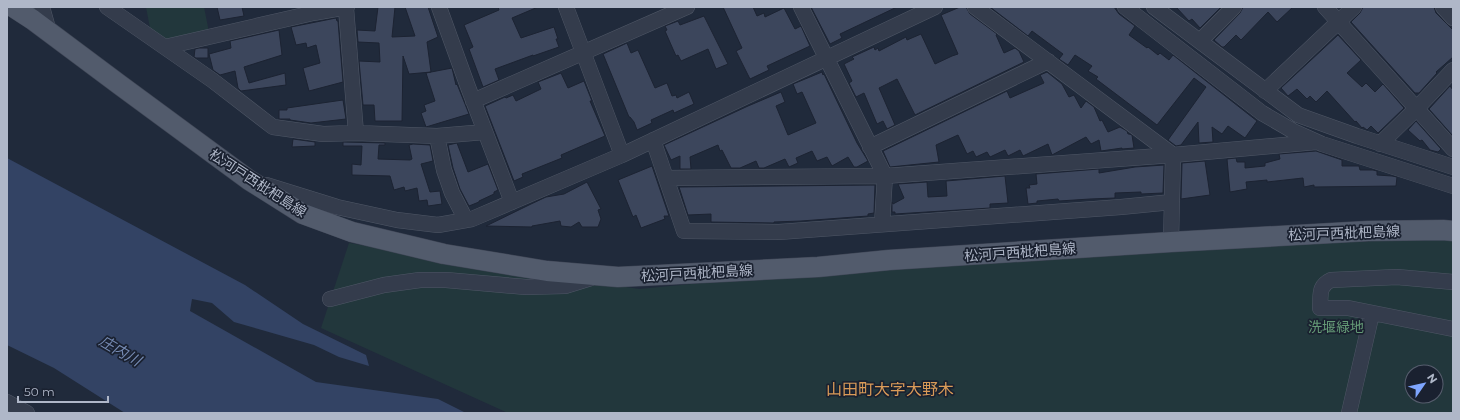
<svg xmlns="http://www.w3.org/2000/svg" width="1460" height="420" font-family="Montserrat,'Noto Sans JP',sans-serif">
	<rect width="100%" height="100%" fill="#202a3b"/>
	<path fill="#22373c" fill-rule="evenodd" d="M146 7H204L209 32 164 40 150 28Z
		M1444 237 1453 239V413H508L321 328 349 243 639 289 971 257ZM1412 372H1436V396H1412Z"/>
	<path fill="#334364" d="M7 158 245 285 303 324 366 355 369 366 339 357 314 345 234 322 212 303 192 299 190 311 316 382 438 399 466 413H125L54 368 7 345Z"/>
	<path fill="#3c465c" stroke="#1c2332" d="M217 7H242L244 16 220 20Z
		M378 7H395L392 37 415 36 405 7H428L438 37 427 42 431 72 409 74 403 56 402 121H375L374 105H363L359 61 380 62 379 43 358 42 357 30 375 31Z
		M498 7H538L512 18 521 38 554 27 558 39H556L559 47 533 56V55L495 69 499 80 483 87 469 49 473 47 464 25 499 10Z
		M723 7H753L757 16 764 13 765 17 784 8 795 29 801 26 810 46 767 66 769 70 750 79 736 51 742 48Z
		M811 7H897L840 34 842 38 830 44Z
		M960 7H966L970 14 997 34 996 35 1004 53 1015 48 1019 51 1024 62 915 115 897 79 879 88 895 125 887 129 883 121 877 124 864 93 856 97 849 83 852 81 844 64 854 59 852 57 874 47 875 50 878 48 879 51 906 37 907 40 921 34 935 64 952 56 958 54 941 15Z
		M990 7H1114L1119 14 1135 26 1129 35 1147 48 1148 47 1158 55 1160 53 1169 60 1173 55 1257 121 1245 138 1228 126 1222 134 1212 127 1213 142 1199 143 1198 122 1181 145 1176 146 1168 140 1206 87 1194 78 1157 125 1096 79 1098 77 1088 71 1092 66 1075 55 1068 65 1059 59 1063 54 1032 31 1028 36Z
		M1176 7H1221L1200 28 1192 19 1189 21Z
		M1243 7H1293L1277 22 1268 12 1241 40 1236 35 1224 47H1222L1214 40 1240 13Z
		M1363 7H1434L1436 13 1453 30V57L1436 72 1437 73 1419 93H1415L1351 22 1360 13Z
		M704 16 728 64 716 69 708 49 681 61 678 55 676 56 665 31 667 30 665 26 678 21 680 25Z
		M336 18 337 21H338L343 82 309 91 303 68 320 63 316 45 307 48 306 43 296 45 291 27Z
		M279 30 282 55 244 67 249 83 285 73 286 85 241 91 238 88 235 71 220 75 213 70 209 54 231 48 230 41Z
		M1338 35 1361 60 1347 73 1362 87 1366 83 1375 92 1383 84 1404 108 1378 133 1371 126 1367 130 1363 127 1362 128 1356 121 1355 122 1327 91 1316 102 1310 96 1307 99 1297 89 1288 96 1281 88Z
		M627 43 631 53 638 50 655 88 667 83 672 96 676 95 677 98 689 92 694 104 674 113 673 110 651 120 652 123 637 130 634 122 630 117H629L603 54Z
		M199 48H208V58H196L194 57 195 49Z
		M452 68 456 85 457 84 469 114 426 127 421 113 426 111 424 105 435 101 426 73Z
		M822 72 823 75 824 74 857 143 868 161 857 167H854L848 157 832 166 827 157 817 161 812 151 796 158 798 163 789 167 785 159 764 168H759L756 161 740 168H731L722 150 720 151 718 145 690 157 691 169H680V156L671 160 664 145 748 106 781 92 785 102 776 106 788 135 816 123 802 92 797 94 793 84Z
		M1047 72 1062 84 1069 97 1074 95 1081 108 1086 101 1094 107 1100 121 1102 120 1108 132 1120 127 1127 131 1128 134H1129L1132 135 1134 148 1122 149V148L1101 151 1099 140 1091 144 1086 137 1052 155 1048 144 1023 156 1020 150 1008 156 1005 150 990 157 987 152 976 157 973 151 967 154 958 135 936 145 939 162 890 167 883 151 1007 91 1010 98 1044 83 1040 75Z
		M561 73 568 88 584 81 592 101H590L605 136 561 155 562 158 522 174 523 177 514 181 485 106 505 97 506 98 513 95 516 101 541 89 538 82Z
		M1450 86 1453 90V136L1429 109Z
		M343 100 346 119 311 123 290 120V119H279V110H287V108Z
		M1416 121 1441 149 1438 152 1430 150 1422 140 1420 141 1408 130Z
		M293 139 315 142V146L292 147Z
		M343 142 385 143V145H379L378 159 410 160 412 159 409 145 413 144 430 145 433 161 421 164 430 192 440 191 442 204 428 206 427 200 419 201 417 188 405 191 404 187 394 190 390 176 352 175V164L361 165 362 146H343Z
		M457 143 468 172 488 164 498 190 494 192V194L479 201V202L469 206 460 189 453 168 448 145Z
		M1316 151 1342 160V166H1359L1360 170H1373L1377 171V175L1392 176 1397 177 1396 186 1314 187V185L1304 187 1303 178 1267 182V180L1246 182 1247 189 1230 192 1227 159 1236 158 1237 162H1245V168L1265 166V163L1280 159 1279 154Z
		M1205 161 1210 195 1181 199 1182 163Z
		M1164 165 1163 193 1141 194V192L1115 193V198L1090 199 1059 201 1058 199 1037 201V203L1028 204 1026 188H1030L1029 185 1037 184 1036 174 1099 169V173L1135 167Z
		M652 166 669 216H664L665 219 641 228 636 215 633 217 618 180Z
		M1005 176 1008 203 990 204V208L895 214V212H892V202L893 204 904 198 898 184 927 182 928 197 947 196 946 181Z
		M587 182 601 209 598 210 601 219 598 227H582L579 222 571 227 561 226 560 221 532 226V227L486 226 531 204 546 197 564 194Z
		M875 185 874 213 868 214V216L801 221 774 222V223L711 222V214L688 215 679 187Z"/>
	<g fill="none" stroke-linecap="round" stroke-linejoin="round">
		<defs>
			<path id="minor" d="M42 7 49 32
				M107 7 212 80 273 127 323 134 356 133 437 136 485 132
				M439 7 468 87 512 202
				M566 7 622 155
				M801 7 885 176 882 224
				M975 7 1173 155 1171 242
				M1125 7 1262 113 1293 131 1322 144 1453 186
				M1154 7 1298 115 1357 136 1453 167
				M1325 7 1453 149
				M1443 7 1453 18
				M346 8 356 133
				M1200 41 1234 7
				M165 47 313 13 347 7
				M1265 91 1354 7
				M473 101 687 7
				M437 136 444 170 452 193 466 220
				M653 140 684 231 779 232 1121 207 1172 202
				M1380 144 1417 108 1453 70
				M870 147 1048 61
				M666 178 885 176 1173 155 1316 142
				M266 185 337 207 397 220 438 225 472 219 622 155 935 7
				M1453 282 1397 277 1331 280C1318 286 1321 295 1320 308H1348L1453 329
				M330 299 384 285 420 280H446L526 287 565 286 591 278
				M7 402 27 413
				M1349 413 1372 313"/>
			<path id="major" d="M13 7 33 20 120 85 249 180 303 214 352 232 444 254 547 271 618 277 720 272 818 267 889 260 1171 242 1368 231 1443 230 1453 231"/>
		</defs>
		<use href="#minor" stroke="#4f5766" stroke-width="16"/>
		<use href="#major" stroke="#3e4555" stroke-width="21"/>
		<use href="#minor" stroke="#343c4c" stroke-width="15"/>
		<use href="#major" stroke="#525b6c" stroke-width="20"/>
	</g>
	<g text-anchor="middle" stroke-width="3.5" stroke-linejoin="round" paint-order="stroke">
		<g font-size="14" fill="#afb7c8" stroke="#1a2130">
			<text transform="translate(258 183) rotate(33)" y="5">松河戸西枇杷島線</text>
			<text transform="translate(1344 233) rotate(-2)" y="5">松河戸西枇杷島線</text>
			<text transform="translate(1020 252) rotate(-4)" y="5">松河戸西枇杷島線</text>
			<text transform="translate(697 273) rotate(-3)" y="5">松河戸西枇杷島線</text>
		</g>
		<g font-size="14" fill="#659a76" stroke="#1a2130">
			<text x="1336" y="332">洗堰緑地</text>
		</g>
		<g font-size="15" font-style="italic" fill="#758ab2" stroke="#1a2130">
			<text transform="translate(120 351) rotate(30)" y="5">庄内川</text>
		</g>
		<g font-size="16" fill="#da9b58" stroke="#1a2130">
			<text x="890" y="395">山田町大字大野木</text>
		</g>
	</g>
	<rect width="1460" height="420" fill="none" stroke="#afb7c8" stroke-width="16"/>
	<g transform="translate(1424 384) rotate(56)"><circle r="19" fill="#1a2130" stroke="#565d6d"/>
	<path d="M0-3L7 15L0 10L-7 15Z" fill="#7ea5fe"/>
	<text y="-6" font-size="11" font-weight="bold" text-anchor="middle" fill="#afb7c8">N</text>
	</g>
	<path d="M18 396v6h90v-6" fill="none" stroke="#afb7c8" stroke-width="2"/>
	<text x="24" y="396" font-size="12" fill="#afb7c8" stroke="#1a2130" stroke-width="3" paint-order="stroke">50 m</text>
</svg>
